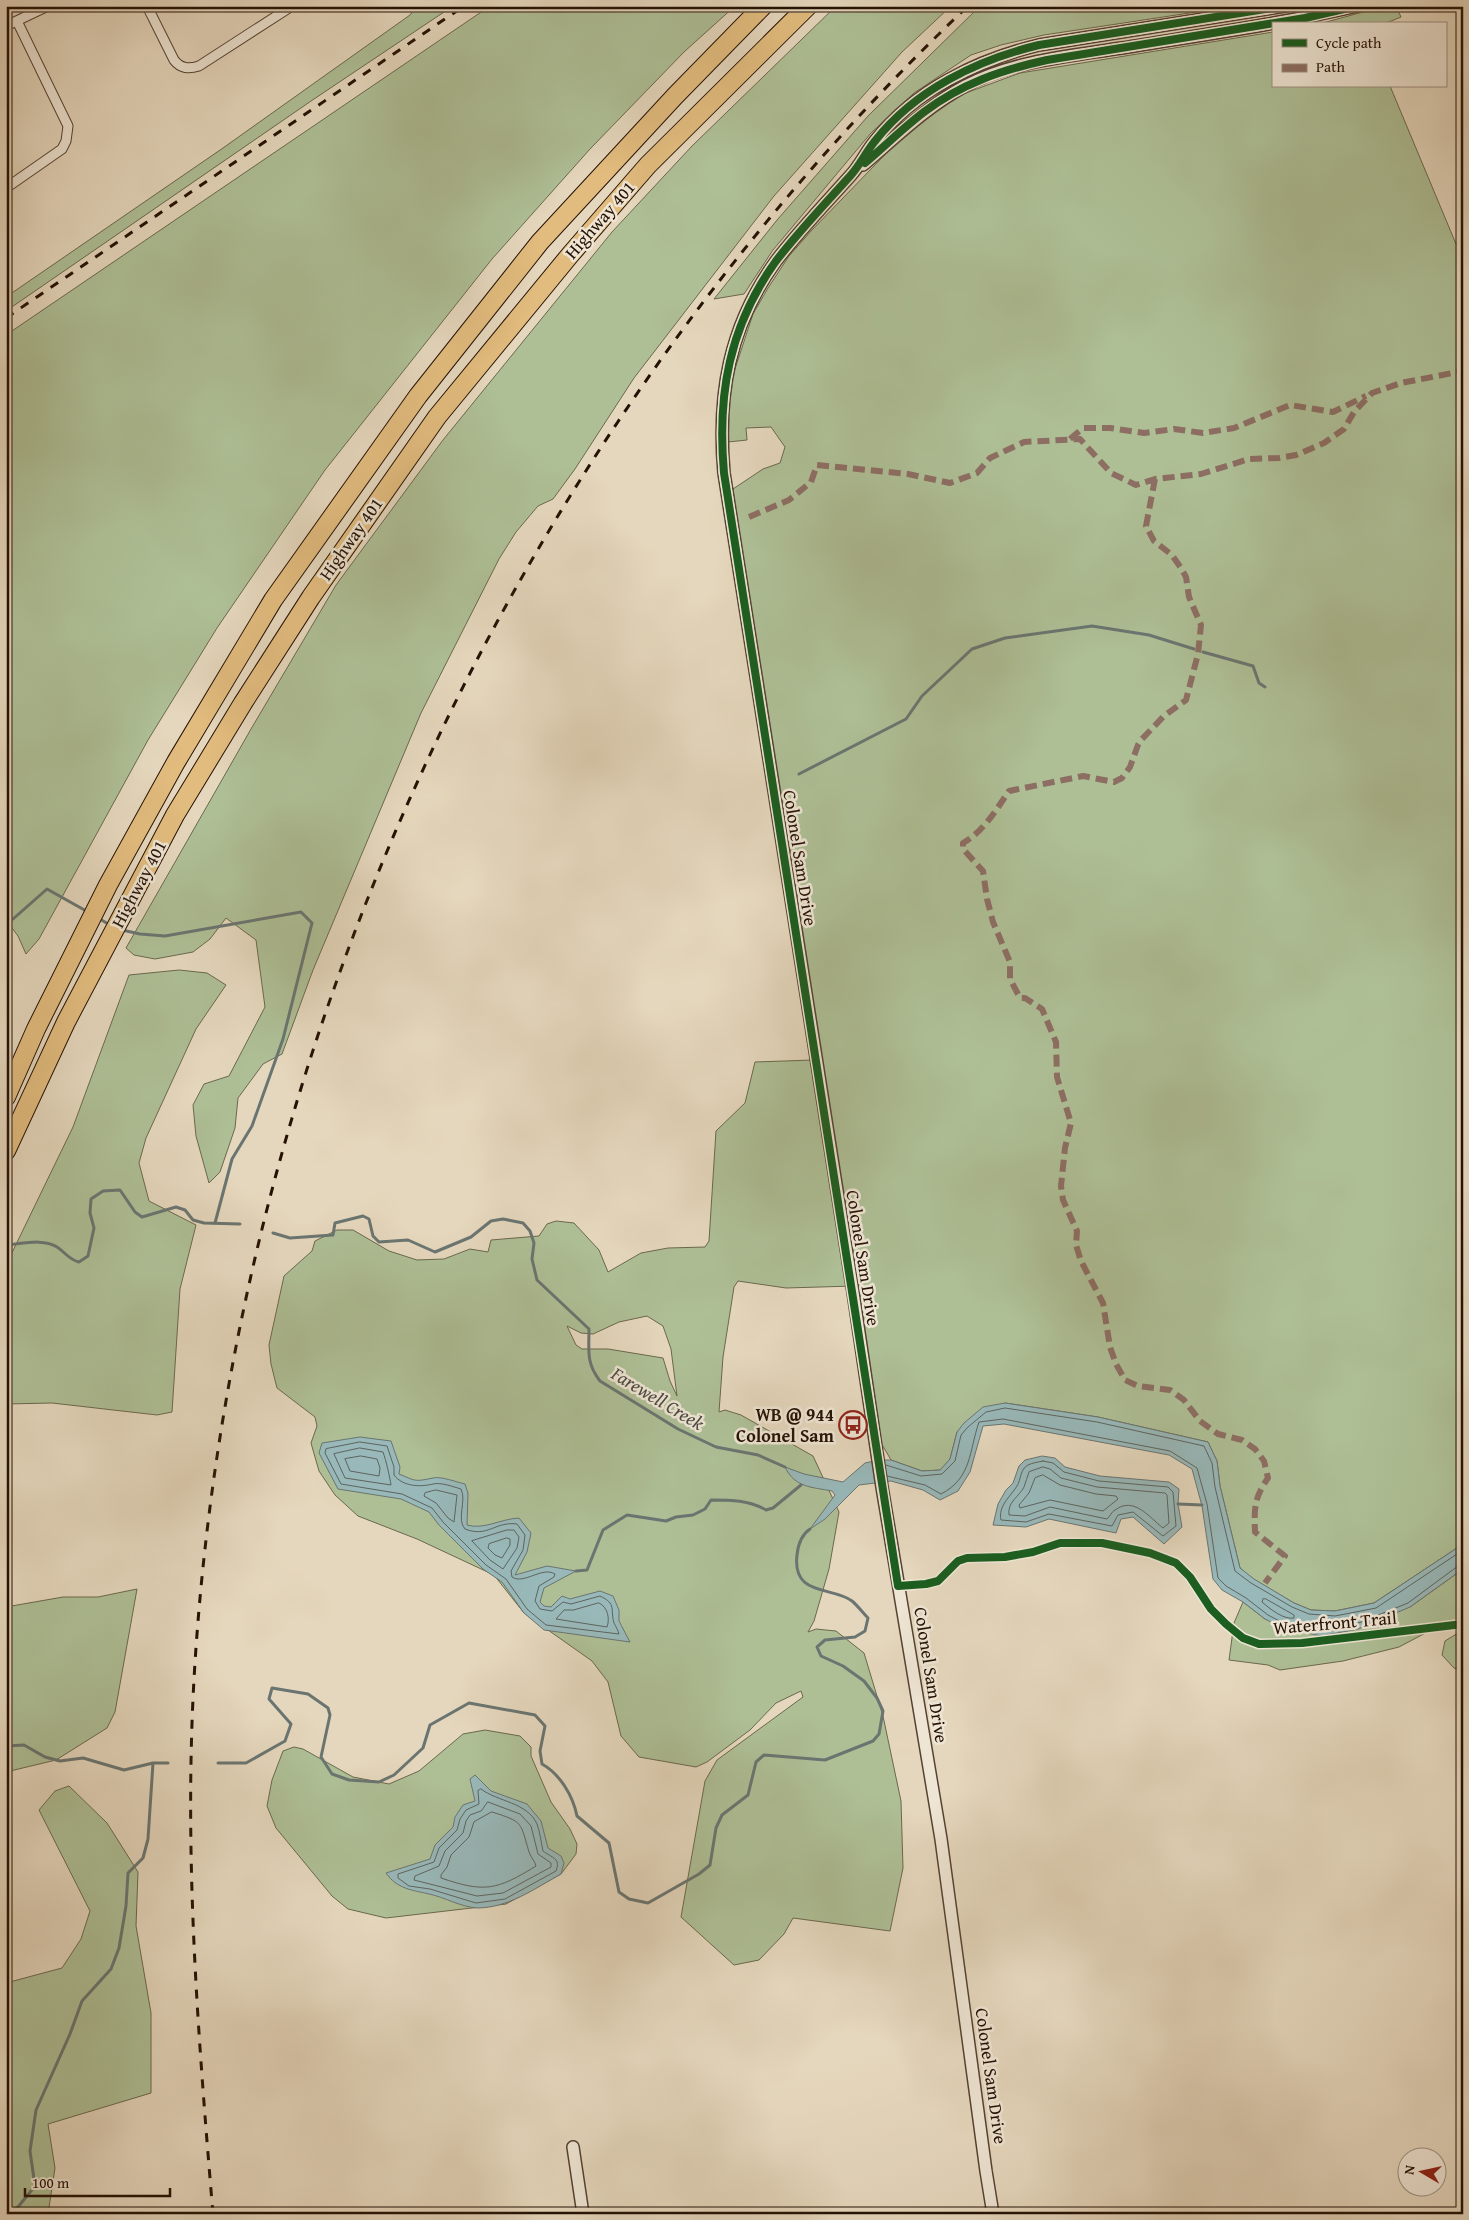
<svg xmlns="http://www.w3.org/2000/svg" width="1469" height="2220" font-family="'Gentium Book Plus',serif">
	<rect width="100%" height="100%" fill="#e5d7bd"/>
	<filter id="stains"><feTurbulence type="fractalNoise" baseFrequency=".004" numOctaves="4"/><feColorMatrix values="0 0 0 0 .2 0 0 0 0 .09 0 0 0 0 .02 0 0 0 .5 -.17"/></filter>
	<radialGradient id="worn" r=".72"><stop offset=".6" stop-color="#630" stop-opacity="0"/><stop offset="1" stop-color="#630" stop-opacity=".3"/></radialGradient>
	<path fill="#aebf96" stroke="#6a684d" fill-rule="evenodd" d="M417 6H453L314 99 6 311V297L223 148 410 15Z
		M490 6H735L684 52 590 149 492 259 325 470 217 628 148 740 39 939 26 954 18 936 6 920V335Z
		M836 6H951L902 52 774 196 634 378 575 469 553 499 538 506 516 532 499 559 421 713 313 970 282 1054 263 1064 238 1098 235 1128 220 1172 209 1183 196 1136 193 1105 204 1084 229 1076 265 1007 256 940 226 918 210 939 193 952 155 959 134 955 126 948 251 729 336 585 443 440 612 232 692 146Z
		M980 6H1236L1044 35 1001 45 971 55 914 93 871 133 773 250 744 294 714 299 777 220 868 116Z
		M1385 6H1396L1401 17 1384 24H1319Z
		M1273 32V86H1390L1456 244 1463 241V1544L1374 1603 1335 1611 1311 1610 1294 1603 1253 1579 1240 1568 1220 1486 1217 1461 1208 1442 1098 1417 1005 1403 957 1432 950 1459 941 1470 922 1471 891 1460 877 1436 854 1286 786 1288 738 1281 734 1287 723 1357 719 1412 725 1410 741 1415 813 1456 839 1512 829 1569 814 1621 808 1632 816 1629 836 1631 864 1653 883 1716 901 1801 903 1868 890 1931 793 1918 784 1934 759 1960 734 1965 681 1917 705 1781 717 1760 803 1697 801 1691 776 1703 750 1730 707 1762 696 1767 639 1757 621 1736 608 1682 592 1661 524 1613 494 1575 417 1539 358 1516 335 1495 319 1471 311 1443 317 1426 315 1417 277 1388 271 1364 269 1345 284 1276 312 1251 315 1241 337 1230H353L389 1251 417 1260 444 1259 470 1249 488 1252 491 1240 539 1236 547 1224 556 1221 574 1223 599 1250 608 1272 641 1253 668 1248 705 1247 709 1241 716 1131 745 1103 755 1062 813 1060 738 542 733 489 763 469 780 463 785 447 771 427 746 428 747 440 728 442 727 415 731 381 753 314 768 288 789 256 812 230 902 137 930 114 963 94 1020 73ZM647 1316 663 1326 671 1349 677 1396 670 1381 663 1358 608 1349H582L576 1345 567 1326 581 1333 593 1334 619 1322Z
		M179 970 207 973 226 985 196 1029 146 1138 139 1163 149 1201 196 1225 180 1289 172 1412 157 1415 52 1403 6 1404V1265L73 1127 129 975Z
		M1463 1569V1620L1451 1627 1433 1629 1399 1647 1343 1661 1280 1670 1268 1665 1229 1660 1234 1623 1243 1602 1265 1619 1410 1607Z
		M137 1589 115 1712 107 1728 56 1760 6 1772V1607L63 1597H98Z
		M1463 1630V1671L1454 1668 1442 1655 1445 1641Z
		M485 1730 520 1736 531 1747V1756L551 1802 570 1829 577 1844 576 1854 561 1874 506 1904 386 1918 348 1909 332 1896 276 1828 267 1806 272 1780 283 1751 294 1747 303 1749 353 1777 389 1784 419 1771 463 1734Z
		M69 1786 107 1823 138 1872 136 1926 151 2013V2093L48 2124 55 2168 48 2214H6V1983L62 1968 81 1939 90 1911 39 1810 55 1791Z"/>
	<path fill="#98b8b9" stroke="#6a7571" d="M1005 1403 1098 1417 1208 1442 1217 1461 1220 1486 1240 1568 1254 1579 1294 1603 1311 1610 1335 1611 1374 1603 1463 1544V1569L1410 1607 1358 1629 1322 1636 1285 1629 1265 1619 1243 1602 1222 1590 1213 1579 1202 1506 1192 1469 1169 1455 1004 1424 983 1426 970 1472 958 1491 940 1500 923 1490 891 1481 859 1485 825 1519 810 1529 835 1495 832 1491C812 1487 795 1488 785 1467L804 1474 843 1482 865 1463 879 1460H891L922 1471 940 1470 950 1459 957 1432 964 1423 983 1407Z
		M360 1437 391 1441 400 1467 399 1474C416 1481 414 1482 433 1478 441 1476 456 1482 465 1484L468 1493 467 1525C484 1530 500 1519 519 1518L531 1533 527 1552 515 1575 547 1566 576 1571 544 1588 540 1602 544 1606 551 1607 562 1596 570 1599 600 1591 613 1596 619 1610V1621L630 1642 544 1630 524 1613 502 1582 483 1569 439 1525 429 1512 401 1499 338 1489 319 1453 322 1443Z
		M1042 1456 1055 1458 1065 1467 1100 1476 1169 1482 1179 1489 1178 1504 1182 1527 1164 1544 1133 1517 1121 1519 1116 1533 1049 1519 1026 1527 993 1525 998 1504 1006 1490 1013 1483 1019 1466 1025 1460Z
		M475 1775 491 1791 527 1804 541 1821 548 1848 561 1856 564 1863 561 1874C534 1889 508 1908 477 1908 461 1907 444 1897 429 1894 412 1890 397 1889 386 1873L430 1859 435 1845 453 1827 455 1817 463 1805 475 1801 470 1779Z"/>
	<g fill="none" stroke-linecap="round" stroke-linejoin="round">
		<path stroke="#5e645e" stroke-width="1" d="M360 1442 387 1446 394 1467V1475C403 1487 421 1487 433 1484 441 1482 454 1487 461 1489 467 1501 456 1519 465 1529 488 1538 495 1521 517 1524L525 1535 523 1550 511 1571 512 1577C524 1585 542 1566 555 1574L554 1577 539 1586 535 1601 540 1609 552 1611 563 1602 571 1604 600 1596C617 1604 610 1609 614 1623 616 1627 618 1630 619 1634L546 1625 527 1609 506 1579 486 1565 443 1522 432 1508 402 1494 341 1484 325 1453 326 1449Z
			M360 1448 383 1452C386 1460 390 1478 391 1485L345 1478 334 1454Z
			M361 1456 377 1459 380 1468 379 1476 350 1471 345 1459Z
			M1043 1461 1053 1463 1064 1472 1099 1481 1168 1487 1173 1492 1176 1526 1163 1536 1133 1512 1118 1515 1112 1526 1049 1514 1026 1522 1001 1520C998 1506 1010 1497 1017 1486 1021 1480 1020 1469 1028 1465 1032 1463 1038 1462 1043 1461Z
			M886 1465 921 1476 942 1474 955 1461 961 1435 968 1427 986 1412 1005 1408 1097 1422 1204 1446 1212 1463 1215 1487 1235 1571 1251 1583 1292 1607 1309 1614 1335 1616 1376 1608 1463 1550
			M1043 1467 1050 1469 1061 1478 1097 1487 1165 1493 1167 1495 1169 1523 1163 1528C1149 1517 1134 1496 1115 1510 1111 1512 1110 1517 1107 1519L1050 1507 1025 1516 1009 1515C1007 1502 1019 1497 1024 1487 1026 1482 1027 1477 1029 1472Z
			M1043 1475 1060 1485 1096 1494 1116 1496 1118 1499 1103 1511 1050 1500 1020 1508 1019 1505 1029 1493 1035 1478Z
			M887 1476 925 1485 941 1494C972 1478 969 1451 979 1422L1003 1419 1170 1451 1197 1468 1207 1504 1218 1578 1226 1586 1246 1598 1268 1615 1287 1625 1322 1631 1356 1624 1408 1603 1458 1566 1463 1565
			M436 1490 457 1495 454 1522 448 1518 436 1503 424 1496 425 1493Z
			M507 1530H514L519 1537 517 1548 503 1569 490 1560 472 1541Z
			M507 1538 510 1539V1545L502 1558 495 1555 488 1548 489 1544Z
			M1266 1599 1294 1615V1618C1284 1620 1270 1609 1262 1602L1263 1599Z
			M599 1603C608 1607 610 1619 607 1627L556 1619 564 1610H573Z
			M481 1789C498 1802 527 1802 537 1824 540 1832 541 1842 543 1851 552 1858 561 1858 556 1871L505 1899 476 1903 430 1889 409 1886 398 1878V1874L434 1862 439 1848 457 1830 460 1819 466 1810 479 1804 478 1791Z
			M488 1802 520 1814 531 1826 538 1854 551 1863V1867L503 1893 477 1896 414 1880 415 1876 439 1866 445 1851 463 1833 466 1821 470 1815 481 1811Z
			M492 1812C524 1822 520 1822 529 1852 531 1858 535 1861 536 1866 497 1890 485 1893 441 1878V1875L447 1867 451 1855 469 1837 474 1822Z"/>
		<path stroke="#6a7571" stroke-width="3" d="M1203 652 1253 666 1259 683 1265 687
			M799 774 906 719 922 696 972 649 1005 638 1092 626 1149 635 1194 649
			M98 918 110 925
			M6 920 13 919 47 889 88 912
			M122 930 140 934 165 936 301 912 312 923 283 1039 252 1126 232 1159 215 1223
			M273 1233 290 1238 333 1235 335 1223 363 1216 369 1219 373 1236 379 1242 408 1240 435 1252 471 1237 491 1221 503 1219 523 1223 530 1231 534 1243 532 1259 537 1280 589 1329C589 1351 586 1363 600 1381L678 1429 716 1447 758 1455 785 1467
			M6 1245C21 1244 44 1238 57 1247 65 1252 69 1260 79 1262L88 1256 94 1228 90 1213 91 1199 103 1191 120 1190 135 1212 142 1217 176 1207 185 1210 193 1220 204 1223 240 1224
			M1178 1504 1202 1505
			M576 1571 587 1570 603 1530 627 1515 666 1521 676 1517 693 1515 705 1509 711 1500C731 1500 749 1500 766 1510L773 1508 801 1485
			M6 1746 24 1745 45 1757 60 1761 83 1758 124 1770 153 1763H168
			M218 1763H246L285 1741 291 1724 269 1699 272 1688 308 1694 328 1708 330 1715 321 1757 332 1774 349 1780 379 1782 394 1775 423 1748 430 1725 469 1703 535 1715 545 1726 540 1751 542 1764C560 1774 573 1796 577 1816L609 1843 619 1892 629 1899 648 1903 699 1874 710 1865 716 1828 722 1815 748 1795 756 1762 764 1755 825 1760 873 1741 879 1734 883 1711 877 1698 864 1681 843 1666 821 1656 817 1647 825 1640 855 1637 865 1631 868 1618C863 1613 858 1606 852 1601 832 1586 792 1597 797 1555 798 1545 801 1535 810 1529
			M7 2214 18 2207 35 2186 30 2151 36 2110 70 2034 82 2001 111 1969 119 1948 126 1906 128 1873 143 1858 148 1839 153 1763"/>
		<defs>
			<path id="minor" d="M147 6 174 60C181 69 189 69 199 66L292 6
				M6 26 48 6
				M6 188 62 149 66 141 68 126 17 21"/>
			<path id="tertiary" d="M863 165C896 137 926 107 965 86 1013 61 1069 56 1122 48 1201 35 1280 24 1357 6
				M573 2147 583 2214
				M993 2214 986 2171 941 1839 882 1487 853 1292 724 473C717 395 729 326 776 261 799 231 826 203 851 175 860 165 866 152 875 141 915 90 977 60 1039 45L1285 6"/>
			<path id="motorway" d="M6 1097 36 1029 108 885 176 762 273 600 418 396 540 242 675 96 763 6
				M6 1151 66 1022 175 815 243 703 311 597 437 417 570 255 648 165 808 6"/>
		</defs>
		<use href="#minor" stroke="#554232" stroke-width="11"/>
		<use href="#tertiary" stroke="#554232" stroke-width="14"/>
		<use href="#motorway" stroke="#251104" stroke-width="20"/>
		<use href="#minor" stroke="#eee5d4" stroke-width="9"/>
		<use href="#tertiary" stroke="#eee5d4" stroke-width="11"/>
		<use href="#motorway" stroke="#e2bc7e" stroke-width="18"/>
		<path stroke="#251104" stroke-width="3" stroke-dasharray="9 9" stroke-linecap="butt" d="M6 318 464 6
			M213 2214C198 2035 184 1858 194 1679 230 1051 511 439 968 6"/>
		<path stroke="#8d6e63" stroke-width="6" stroke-dasharray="12 6" stroke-linecap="butt" d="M1070 439 1083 428H1110L1144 433 1174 429 1203 433 1234 428 1290 405 1333 412 1366 396
			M1155 479 1146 526 1154 541 1172 555 1181 568 1186 577 1189 597 1201 625 1198 654 1186 700 1164 716 1142 739 1138 745 1130 767 1122 778 1114 782 1083 776 1009 791C996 810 984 831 963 843V849L983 871 987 899 993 922 1010 962V979L1020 998H1025L1042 1009 1056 1042 1057 1077 1071 1123 1065 1148 1061 1186 1063 1200 1077 1231 1076 1245 1081 1261 1103 1303 1110 1347 1116 1364 1125 1380 1138 1386 1170 1390 1184 1400 1200 1421 1211 1429 1218 1434 1242 1440 1255 1449 1264 1461 1268 1478C1254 1498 1254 1509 1255 1532L1285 1556 1265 1583
			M749 517 789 500 811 482 817 465 908 474 950 483 977 473 990 458 1024 442 1080 439 1111 473 1136 485 1155 479 1201 474 1249 459 1279 458 1296 455 1324 443 1344 429 1354 412 1372 393 1401 383 1463 371"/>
		<defs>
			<path id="cycleway" d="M1285 6 1039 45C977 60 915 90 875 141 866 152 860 165 851 175 826 203 799 231 776 261 729 326 717 395 724 473L898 1586 926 1584 938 1581 958 1561 967 1558 1005 1557 1033 1552 1060 1543H1102L1150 1553 1176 1563 1190 1577 1211 1609 1226 1624 1243 1638 1259 1644 1302 1643 1463 1624
				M865 163C885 146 903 128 924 112 961 84 1001 70 1047 60L1305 18 1357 6"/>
		</defs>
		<use href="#cycleway" stroke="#eee5d4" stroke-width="11"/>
		<use href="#cycleway" stroke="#1b5e20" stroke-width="8"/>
	</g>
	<defs>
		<symbol id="bus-ring" viewBox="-11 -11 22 22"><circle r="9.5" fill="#eee5d4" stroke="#8f2418" stroke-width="1.5"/><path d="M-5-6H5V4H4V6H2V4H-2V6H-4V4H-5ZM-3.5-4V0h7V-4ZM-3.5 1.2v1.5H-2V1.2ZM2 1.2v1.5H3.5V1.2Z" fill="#8f2418"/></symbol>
	</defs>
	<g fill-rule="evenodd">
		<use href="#bus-ring" x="837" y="1409" width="32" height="32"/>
	</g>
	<g text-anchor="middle" stroke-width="5" stroke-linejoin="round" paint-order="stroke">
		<g font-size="18" fill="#251104" stroke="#eee5d4">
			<text transform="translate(600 220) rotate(-49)" y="6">Highway 401</text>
			<text transform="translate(351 539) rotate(-55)" y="6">Highway 401</text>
			<text transform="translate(800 858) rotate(81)" y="6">Colonel Sam Drive</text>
			<text transform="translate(139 884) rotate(-62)" y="6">Highway 401</text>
			<text transform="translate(863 1258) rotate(81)" y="6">Colonel Sam Drive</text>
			<text transform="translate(1335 1623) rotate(-5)" y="6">Waterfront Trail</text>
			<text transform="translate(931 1675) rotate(81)" y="6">Colonel Sam Drive</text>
			<text transform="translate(991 2076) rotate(82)" y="6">Colonel Sam Drive</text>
		</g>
		<g font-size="18" font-weight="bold" fill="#251104" stroke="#eee5d4" text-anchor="end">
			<text x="834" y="1421">WB @ 944<tspan x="834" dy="21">Colonel Sam</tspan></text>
		</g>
		<g font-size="19" font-style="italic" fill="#4d4b43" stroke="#eee5d4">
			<text transform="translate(658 1398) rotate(31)" y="7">Farewell Creek</text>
		</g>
	</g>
	<rect width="1469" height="2220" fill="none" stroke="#e5d7bd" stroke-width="25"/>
	<rect x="8" y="8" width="1454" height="2205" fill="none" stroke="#251104" stroke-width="2.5"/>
	<rect x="12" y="12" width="1444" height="2195" fill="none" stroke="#251104"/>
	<rect x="1272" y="22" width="175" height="65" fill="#eee5d4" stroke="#9e9081"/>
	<rect x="1282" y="39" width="25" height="8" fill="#1b5e20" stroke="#9e9081"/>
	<text x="1316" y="48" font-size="15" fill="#251104">Cycle path</text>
	<rect x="1282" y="64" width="25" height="8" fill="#8d6e63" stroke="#9e9081"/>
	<text x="1316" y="72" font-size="15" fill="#251104">Path</text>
	<g transform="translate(1422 2172) rotate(279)"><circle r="24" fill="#eee5d4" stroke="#9e9081"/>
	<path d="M0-4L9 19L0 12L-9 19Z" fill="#8f2418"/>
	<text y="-8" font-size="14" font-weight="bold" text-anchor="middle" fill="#251104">N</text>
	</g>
	<path d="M25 2188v8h145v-8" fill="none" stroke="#251104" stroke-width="2.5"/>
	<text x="32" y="2188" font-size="15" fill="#251104" stroke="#eee5d4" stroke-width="4" paint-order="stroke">100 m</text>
	<rect width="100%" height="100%" filter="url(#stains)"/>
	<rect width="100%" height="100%" fill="url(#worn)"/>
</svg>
